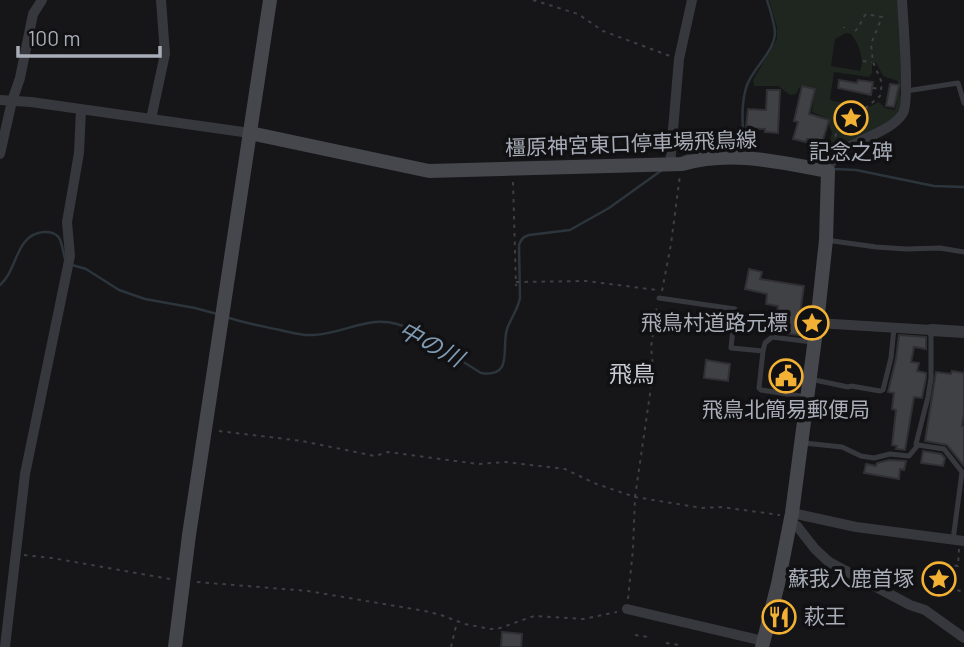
<svg xmlns="http://www.w3.org/2000/svg" width="964" height="647" font-family="Barlow,'Noto Sans JP',sans-serif">
	<rect width="100%" height="100%" fill="#161618"/>
	<path fill="#1e261f" fill-rule="evenodd" d="M769 0H897L903 72 900 94 902 100V105L894 118 839 149 829 147 832 132 829 126V119L812 112 815 88 801 85 796 94 790 95 778 86H754L753 80 777 39V27ZM846 33 851 34C859 44 865 60 860 71L831 66 835 39ZM875 62 877 64 883 76 898 81 896 107 894 110 885 108 879 102 869 107 833 101 830 99 834 72 869 77 872 73V65Z"/>
	<g fill="none" stroke-linecap="round" stroke-linejoin="round">
		<path stroke="#2c353c" stroke-width="2.5" d="M731 151 744 150C743 128 740 105 747 85 754 67 775 51 775 32 774 21 770 10 767 0
			M681 158 695 151 718 152
			M834 169 856 170 934 186 964 187
			M72 265 86 269 119 290 145 299 195 308 217 314
			M0 285C18 270 15 234 44 232 63 231 61 245 65 259
			M226 317C244 323 262 326 280 330 290 332 302 336 313 335 352 333 373 309 414 331L481 373C514 378 501 348 507 329 511 318 518 309 520 298L519 245C521 239 523 237 529 235L570 230 609 208 662 170"/>
	</g>
	<path fill="#404145" stroke="#303034" stroke-width="2" d="M839 80 857 83 858 80 873 82 871 95 838 88Z
		M890 84 899 85 894 107 886 106Z
		M802 86 815 89 809 114 829 120 822 143 807 139 806 142 793 139 798 122 794 121Z
		M767 90H780L778 133 765 132V129L746 128 748 109 766 110Z
		M749 269 762 272 760 279 804 286 799 320 808 321 806 336 774 332 778 306 766 304 767 294 745 289Z
		M899 335 926 337V349L914 347 911 362 919 363 917 371 926 373V378L922 398 914 397 905 450 896 449 897 446 892 445 896 410 892 409 894 393 888 392 896 359Z
		M706 360 730 364 728 381 704 378Z
		M952 371 964 373V414L962 426H964V466L947 445 925 441 936 372 951 374Z
		M923 451 941 454 945 458 943 466 921 463Z
		M889 460 906 461 904 470 900 469 899 479 864 473 866 464 876 466 877 463Z
		M502 632 522 634 521 647H501Z"/>
	<g fill="none" stroke-linecap="round" stroke-linejoin="round">
		<path stroke="#3d3f44" stroke-width="2" stroke-dasharray="3.5 5" stroke-linecap="butt" d="M533 0 578 14 603 31 670 56
			M844 27V28
			M863 61 872 62
			M873 88 880 89
			M858 109V106
			M833 145 842 113 856 116 880 96 882 83 873 62 871 44 882 17 866 14C861 19 861 26 855 31
			M513 182 516 286
			M516 282 586 281 657 290
			M662 291 671 244 680 175
			M219 431 302 441 375 456 388 452 478 464 505 462 565 469 594 483 635 497 702 508 721 507 780 515
			M959 549 958 566 945 564 940 582 964 593
			M24 555 52 558 170 579
			M197 582 308 591 425 611 441 615 465 624 490 629 500 628 534 616 583 619 617 612
			M628 599 633 549 635 497 650 394 653 367 651 347 657 306
			M635 635 648 637
			M666 643 679 645
			M451 647 457 622"/>
		<path stroke="#37383d" stroke-width="5" d="M906 91 958 83 964 103
			M826 240 876 247 906 249 940 248 964 252
			M659 298 735 309 731 348 763 351
			M931 330V378L928 397 916 444 918 445 944 449 962 472 953 540
			M810 379 848 387 851 386 880 391 883 390 891 358 894 328
			M807 397 761 390 759 388 763 351 765 343 772 337 812 342
			M804 443 842 447 861 456 874 458 890 454 909 456 918 445"/>
		<path stroke="#37383d" stroke-width="10" d="M0 100 31 102 250 133
			M151 119 165 54 161 0
			M0 154 12 101 20 78 33 14 42 0
			M670 165 679 59 692 0
			M828 171C834 141 888 138 903 113 910 101 903 19 902 0
			M817 323 931 330
			M792 513 856 527 964 541
			M790 522 797 526 815 549 829 562 910 605 925 610 964 638
			M627 609 763 641
			M5 647 25 474 70 256 67 222 79 153 81 109"/>
		<path stroke="#37383d" stroke-width="12" d="M931 330 964 332"/>
		<path stroke="#45474d" stroke-width="14" d="M250 133 429 171 682 164C732 150 778 162 828 171L826 240 817 323 792 513 778 584 762 647
			M175 647 189 535 270 0"/>
	</g>
	<defs>
		<symbol id="sight-ring" viewBox="-11 -11 22 22"><circle r="9.5" fill="#111113" stroke="#f2b134" stroke-width="1.5"/><path d="M0-6L1.8-2.2L6-1.7L2.9 1.2L3.7 5.4L0 3.3L-3.7 5.4L-2.9 1.2L-6-1.7L-1.8-2.2Z" fill="#f2b134"/></symbol>
		<symbol id="civic-ring" viewBox="-11 -11 22 22"><circle r="9.5" fill="#111113" stroke="#f2b134" stroke-width="1.5"/><path d="M-.6-6.5H3V-4.5H.6V-3L4-1V1h2V6H-6V1h2V-1L-.6-3ZM-1.2 2.5V6h2.4V2.5Z" fill="#f2b134"/></symbol>
		<symbol id="restaurant-ring" viewBox="-11 -11 22 22"><circle r="9.5" fill="#111113" stroke="#f2b134" stroke-width="1.5"/><path d="M-5-6h1v4h1v-4h1v4h1v-4h1v5L-1.5 .5V6h-2V.5L-5-1ZM5-6V6H3V1.5H1.5Q1.5-4 5-6Z" fill="#f2b134"/></symbol>
	</defs>
	<g fill-rule="evenodd">
		<use href="#sight-ring" x="832" y="99" width="38" height="38"/>
		<use href="#sight-ring" x="793" y="304" width="38" height="38"/>
		<use href="#civic-ring" x="767" y="357" width="38" height="38"/>
		<use href="#sight-ring" x="920" y="560" width="38" height="38"/>
		<use href="#restaurant-ring" x="760" y="598" width="38" height="38"/>
	</g>
	<g text-anchor="middle" stroke-width="7" stroke-linejoin="round" paint-order="stroke">
		<g font-size="21" fill="#a8adb8" stroke="#111113">
			<text transform="translate(631 144) rotate(-2)" y="7">橿原神宮東口停車場飛鳥線</text>
		</g>
		<g font-size="21" fill="#a8adb8" stroke="#111113">
			<text x="851" y="159">記念之碑</text>
			<text x="788" y="330" text-anchor="end">飛鳥村道路元標</text>
			<text x="786" y="417">飛鳥北簡易郵便局</text>
			<text x="914" y="586" text-anchor="end">蘇我入鹿首塚</text>
			<text x="804" y="624" text-anchor="start">萩王</text>
		</g>
		<g font-size="23" font-style="italic" fill="#7f9bb3" stroke="#111113">
			<text transform="translate(431 344) rotate(28)" y="8">中の川</text>
		</g>
		<g font-size="23" fill="#c9ccd4" stroke="#111113">
			<text x="632" y="382">飛鳥</text>
		</g>
	</g>
	<path d="M18 46v10h142v-10" fill="none" stroke="#a8adb8" stroke-width="3.5"/>
	<text x="28" y="46" font-size="21" fill="#a8adb8" stroke="#111113" stroke-width="5" paint-order="stroke">100 m</text>
</svg>
